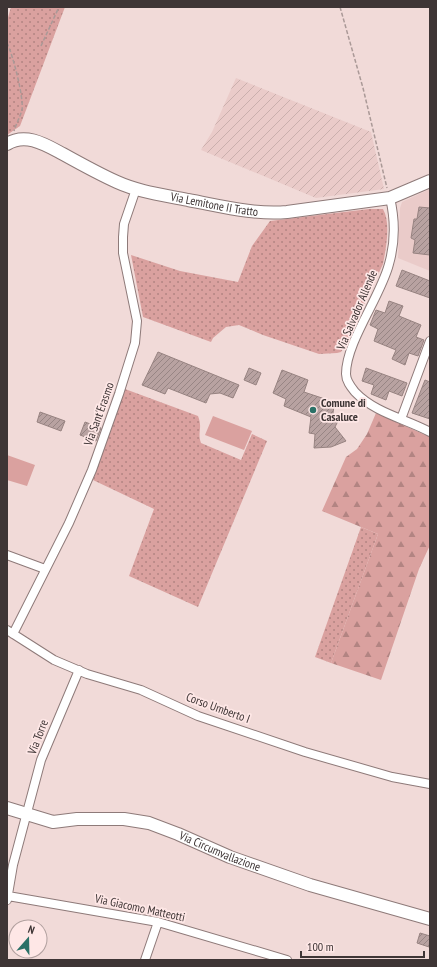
<svg xmlns="http://www.w3.org/2000/svg" width="437" height="967" font-family="'PT Sans Narrow',sans-serif">
	<defs>
		<pattern id="industrial-furrows" width="10" height="10" patternUnits="userSpaceOnUse"><rect width="10" height="10" fill="#eacbc9"/><path d="M-1 1l2-2M0 10L10 0M9 11l2-2" fill="none" stroke="#caafad"/></pattern>
		<pattern id="grass-dots" width="8" height="8" patternUnits="userSpaceOnUse"><rect width="8" height="8" fill="#daa19f"/><path d="M2 2h.1M6 6h.1" fill="none" stroke="#b28482" stroke-width="1.8" stroke-linecap="round"/></pattern>
		<pattern id="forest-firs" width="22" height="20" patternUnits="userSpaceOnUse"><rect width="22" height="20" fill="#daa19f"/><path d="M5 1l3.5 6h-7zM16 11l3.5 6h-7z" fill="#b28482"/></pattern>
		<pattern id="building-hatch" width="6" height="6" patternUnits="userSpaceOnUse"><rect width="6" height="6" fill="#b8a2a1"/><path d="M-1 1l2-2M0 6l6-6M5 7l2-2" fill="none" stroke="#978584"/></pattern>
	</defs>
	<rect width="100%" height="100%" fill="#f1dad8"/>
	<path fill="#eacbc9" d="M430 189V271L398 258 400 208 402 202Z"/>
	<path fill="url(#industrial-furrows)" d="M236 78 371 132 384 189 316 198 201 150 212 132Z"/>
	<path fill="url(#grass-dots)" d="M11 7H65L20 126 7 135V21Z
		M369 209H383C391 223 386 248 383 264L345 346 341 352 337 353 319 354 263 335 239 325 226 327 213 338 211 342 143 317 131 255 180 271 238 282 252 246 270 221Z
		M125 389 198 416C203 429 197 432 201 443L241 460 252 434 267 441 198 607 129 576 154 509 93 480Z
		M361 527 378 534 331 663 315 657Z"/>
	<path fill="url(#forest-firs)" d="M376 413 430 437V545L419 569 381 680 331 663 378 534 322 511 346 457 357 449 367 434Z"/>
	<path fill="#daa19f" d="M213 416 252 431 244 450 205 435Z
		M7 455 35 465 27 486 7 480Z"/>
	<path fill="url(#building-hatch)" stroke="#978381" d="M419 207 430 208V255L413 253 415 240 411 238 414 219H417Z
		M402 270 430 281V298L396 286Z
		M389 301 403 306 399 316 421 325 416 337 424 340 418 356 409 353 405 365 392 359 396 350 374 341 378 329 370 325 376 310 385 313Z
		M158 352 239 385 233 398 220 393 210 394 206 403 168 388 165 394 142 385Z
		M249 368 261 373 256 385 244 380Z
		M366 368 407 383 402 396 389 391 386 400 371 394 374 385 362 381Z
		M282 370 308 380 304 392 331 401 334 406 333 413 338 421 335 427 346 441 331 447 314 448 315 434 309 433 311 417 284 406 286 399 273 393Z
		M425 380 430 382V419L412 413Z
		M40 412 65 421 61 431 37 422Z
		M85 422 101 428 96 441 80 435Z
		M420 933 430 936 429 947 417 943Z"/>
	<g fill="none" stroke-linecap="round" stroke-linejoin="round">
		<defs>
			<path id="street" d="M390 198C395 219 395 243 389 264 381 296 346 342 346 374 346 381 351 387 355 392 375 413 406 419 430 432
				M401 419 430 341
				M7 555 45 569
				M7 630 54 660 87 674 141 690 198 716 305 752 392 777 430 784
				M13 634 69 523 92 470 119 394 135 343 137 321 123 253V237L124 224 136 189
				M8 896 158 922 287 960
				M7 900 13 865 41 760 79 670
				M145 960 158 922"/>
			<g id="secondary">
				<path id="s1" d="M7 144C26 132 46 145 63 154 81 164 99 174 117 182 139 192 164 195 188 200 221 206 254 215 287 212L390 198 430 181"/>
				<path id="s2" d="M7 808 53 822 77 819H124L149 823 178 834 230 857 310 885 430 919"/>
			</g>
		</defs>
		<use href="#street" stroke="#8e7a79" stroke-width="10"/>
		<use href="#secondary" stroke="#8e7a79" stroke-width="14"/>
		<path stroke="#aa9997" stroke-width="1.5" stroke-dasharray="4 2" stroke-linecap="butt" d="M340 7 363 88 387 188
			M7 43C13 55 24 98 22 110 20 117 16 124 14 131
			M41 46 59 7"/>
		<use href="#street" stroke="#fff" stroke-width="8"/>
		<use href="#secondary" stroke="#fff" stroke-width="12"/>
	</g>
	<circle fill="#2b7167" stroke="#fee7e6" stroke-width="1.5" cx="313" cy="410" r="4"/>
	<g text-anchor="middle" stroke-width="3.5" stroke-linejoin="round" paint-order="stroke">
		<g font-size="12" fill="#3e3535" stroke="#fee7e6">
			<text dy="4" stroke="none"><textPath href="#s1" startOffset="221">Via Lemitone II Tratto</textPath></text>
			<text transform="translate(357 310) rotate(-67)" y="4">Via Salvador Allende</text>
			<text transform="translate(99 414) rotate(-70)" y="4">Via Sant'Erasmo</text>
			<text transform="translate(218 708) rotate(20)" y="4">Corso Umberto I</text>
			<text transform="translate(38 737) rotate(-69)" y="4">Via Torre</text>
			<text dy="4" stroke="none"><textPath href="#s2" startOffset="221">Via Circumvallazione</textPath></text>
			<text transform="translate(140 908) rotate(12)" y="4">Via Giacomo Matteotti</text>
		</g>
		<g font-size="12" font-weight="bold" fill="#3e3535" stroke="#fee7e6" text-anchor="start">
			<text x="321" y="407">Comune di<tspan x="321" dy="14">Casaluce</tspan></text>
		</g>
	</g>
	<rect width="437" height="967" fill="none" stroke="#3e3535" stroke-width="16"/>
	<g transform="translate(28 939) rotate(20)"><circle r="19" fill="#fee7e6" stroke="#b1a09f"/>
	<path d="M0-3L7 15L0 10L-7 15Z" fill="#2b7167"/>
	<text y="-6" font-size="11" font-weight="bold" text-anchor="middle" fill="#3e3535">N</text>
	</g>
	<path d="M301 951v6h123v-6" fill="none" stroke="#3e3535" stroke-width="2"/>
	<text x="307" y="951" font-size="12" fill="#3e3535" stroke="#fee7e6" stroke-width="3" paint-order="stroke">100 m</text>
</svg>
